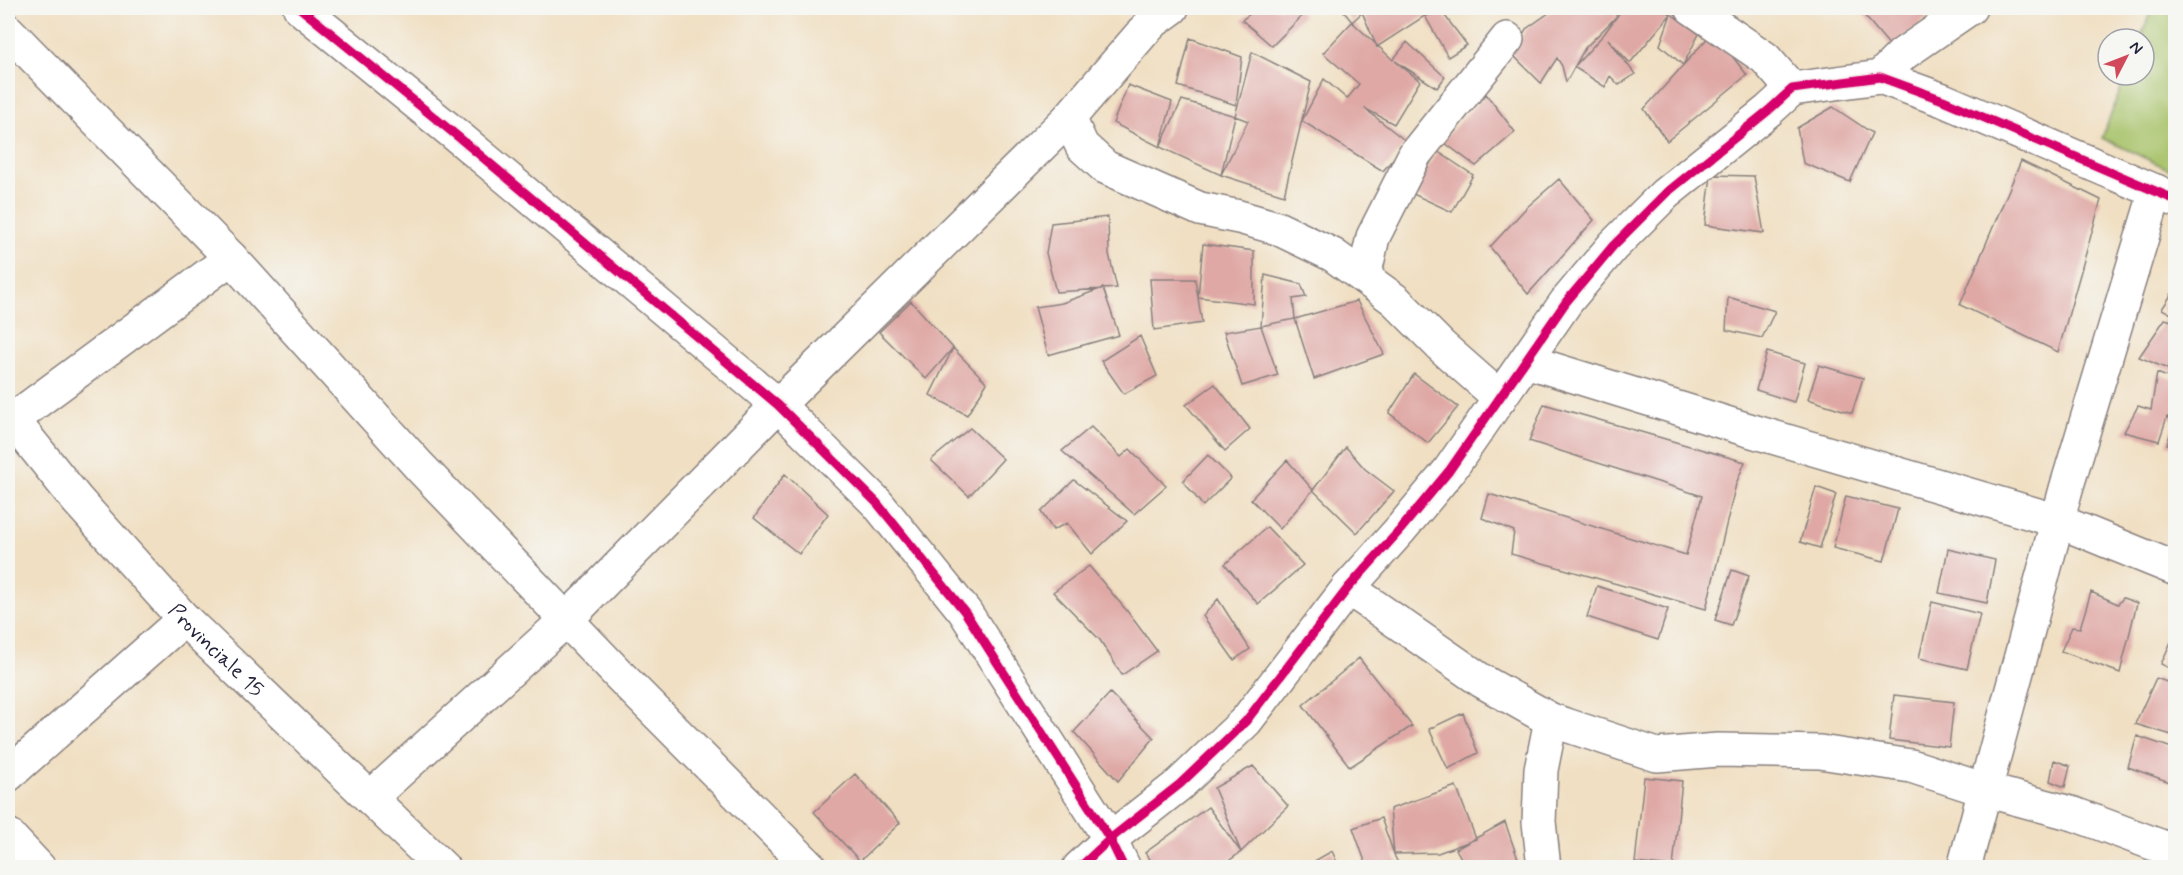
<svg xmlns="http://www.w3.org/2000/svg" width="2183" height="875" font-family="Mynerve,sans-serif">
	<rect width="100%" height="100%" fill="#f6f6f2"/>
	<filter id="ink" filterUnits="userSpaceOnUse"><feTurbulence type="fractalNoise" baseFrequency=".0167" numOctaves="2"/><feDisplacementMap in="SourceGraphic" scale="12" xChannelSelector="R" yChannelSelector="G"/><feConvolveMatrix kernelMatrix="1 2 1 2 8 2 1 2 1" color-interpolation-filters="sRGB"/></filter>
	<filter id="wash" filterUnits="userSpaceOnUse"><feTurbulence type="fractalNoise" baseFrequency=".008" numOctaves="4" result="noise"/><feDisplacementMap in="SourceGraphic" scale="24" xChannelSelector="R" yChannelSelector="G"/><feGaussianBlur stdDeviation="1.35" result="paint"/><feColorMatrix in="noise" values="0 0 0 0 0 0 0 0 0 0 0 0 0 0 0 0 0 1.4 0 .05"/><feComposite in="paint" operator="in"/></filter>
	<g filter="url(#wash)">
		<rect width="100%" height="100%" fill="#f0dfc2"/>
		<path fill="#a8c36a" stroke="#657252" stroke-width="1.5" d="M2152 8H2175V172L2102 138 2126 75H2144V39H2140Z"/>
		<g id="blocks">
			<path fill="#dfa8a5" d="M1249 8H1296L1303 15 1272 46 1242 20 1252 12Z
				M1341 8H1367L1352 22Z
				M1370 8H1432L1434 10 1377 47 1362 12Z
				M1556 8H1609L1617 16 1585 48 1566 82 1562 66 1557 58 1541 83 1512 54 1526 29Z
				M1623 8H1661L1671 14 1630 63 1608 39 1635 74 1619 85 1610 76 1605 87 1574 67 1604 34Z
				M1858 8H1926L1932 14 1891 47Z
				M1442 12 1467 45 1448 57 1425 16Z
				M1671 14 1699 34 1683 65 1660 45Z
				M1352 22 1393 60 1407 42 1445 77 1437 88 1395 61 1420 81 1394 124 1364 108 1407 142 1383 171 1302 121 1324 79 1347 99 1359 84 1323 53Z
				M1713 32 1747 75 1667 141 1644 109Z
				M1190 38 1242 57 1236 105 1178 86Z
				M1252 52 1311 82 1284 195 1221 175 1248 121 1235 116Z
				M1128 85 1172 102 1160 147 1113 123Z
				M1486 94 1515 132 1476 166 1442 141Z
				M1182 100 1235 116 1221 175 1160 147Z
				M1833 107 1872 133 1850 182 1803 163 1797 128Z
				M1437 151 1473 175 1452 212 1413 194Z
				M2021 161 2101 200 2058 352 1960 305Z
				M1711 175 1754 176 1764 233 1705 225Z
				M1559 179 1594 220 1528 294 1490 247 1526 208Z
				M1108 217 1109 254 1117 288 1056 292 1046 253 1051 223Z
				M1203 244 1254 251V304L1198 297Z
				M1265 275 1301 284 1306 297 1293 299 1295 319 1261 326Z
				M1150 279H1195L1202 323 1154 330Z
				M1103 288 1119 335 1048 355 1035 307 1062 303Z
				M2173 292 2175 294V316L2162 309Z
				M1728 297 1775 311 1762 338 1726 330Z
				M911 301 953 348 926 379 879 332Z
				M1357 301 1384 354 1314 379 1295 319Z
				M2165 319 2175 322V372L2139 357Z
				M1261 326 1278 375 1242 386 1224 332Z
				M1140 336 1157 376 1124 394 1101 361Z
				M953 348 987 383 967 415 930 395Z
				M1767 352 1805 363 1794 402 1756 390Z
				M1819 365 1863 378 1852 413 1808 399Z
				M2157 373 2175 380V447L2167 444 2175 420 2167 417 2159 441 2124 432 2138 406 2151 410Z
				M1414 374 1458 407 1428 443 1389 413Z
				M1215 384 1250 429 1225 451 1186 405Z
				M1544 404 1745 462 1736 484 1706 609 1511 554 1514 531 1482 518 1489 494 1686 555 1702 496 1529 441Z
				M1091 427 1121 457 1130 449 1166 486 1134 514 1062 451Z
				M970 428 1003 459 969 496 931 460Z
				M1346 447 1365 469 1394 491 1357 533 1313 490Z
				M1208 455 1231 478 1203 506 1183 481Z
				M1287 460 1313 490 1280 529 1251 499Z
				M785 474 828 514 799 554 754 518Z
				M1074 480 1127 521 1092 554 1067 523 1053 530 1041 512Z
				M1816 487 1836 494 1820 548 1800 542Z
				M1846 496 1898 509 1884 561 1833 548Z
				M1267 527 1303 565 1258 604 1225 564Z
				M1948 549 1995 560 1987 603 1939 593Z
				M1089 566 1127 611 1157 651 1122 675 1100 640 1053 592Z
				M1732 570 1749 576 1731 625 1715 620Z
				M1597 586 1668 609 1658 640 1587 617Z
				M2091 592 2118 604 2123 598 2137 603 2120 673 2061 651 2072 627 2080 628Z
				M1218 599 1250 649 1234 660 1203 616Z
				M1932 602 1980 614 1967 669 1919 658Z
				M2175 633V671L2161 664Z
				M1359 658 1412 726 1350 767 1303 705Z
				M2156 678 2175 685V736L2135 724Z
				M1110 693 1154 738 1118 781 1074 732Z
				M1894 695 1954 702 1949 747 1889 740Z
				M1463 713 1478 753 1448 769 1429 729Z
				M2137 736 2175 749V784L2128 767Z
				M2054 760 2070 766 2065 787 2050 781Z
				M1253 766 1288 806 1241 852 1214 788Z
				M855 774 900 823 860 861 814 812Z
				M1644 777 1682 781 1673 867 1635 863Z
				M1456 786 1476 839 1438 853 1394 854 1390 809Z
				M1208 807 1241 852 1220 867H1156L1145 853Z
				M1381 818 1395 857 1400 867H1367L1353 828Z
				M1505 822 1520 865 1515 867H1466L1456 849Z
				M1332 851 1339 867H1304Z"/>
		</g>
	</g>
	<g filter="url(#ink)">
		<use href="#blocks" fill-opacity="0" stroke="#89807e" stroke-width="1.5"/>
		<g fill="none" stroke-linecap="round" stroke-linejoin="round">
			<defs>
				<g id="minor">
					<path d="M300 8 462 140 778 405 877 503 965 612 1110 839 1124 868"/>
					<path d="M1692 8 1765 58 1792 89"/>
					<path d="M8 31 231 258 420 467 622 678 811 868"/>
					<path d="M1880 77 1903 54 1970 8"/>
					<path d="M1069 118 1082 146 1105 167 1200 209 1239 217 1277 228 1333 255 1395 300 1441 346 1500 398"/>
					<path d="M1364 277 1373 237 1415 154 1507 39"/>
					<path d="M1526 361 1742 428 2058 521 2176 569"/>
					<path id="s1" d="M8 414 77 500 184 619 443 868"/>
					<path d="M8 423 231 258"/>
					<path d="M1348 588 1482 681 1551 720 1657 755 1718 750 1820 752 1911 766 1985 790 2074 814 2176 852"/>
					<path d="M8 775 184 619"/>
					<path d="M370 798 566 620 778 405 1069 118 1150 24 1172 8"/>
					<path d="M8 835 39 868"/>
					<path d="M1079 868 1110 839 1180 784 1246 721 1348 588 1400 530 1449 471 1566 302 1613 246 1665 194 1769 110 1792 89 1880 77 1943 100 2176 200"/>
					<path d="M1544 868 1539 822 1541 770 1551 720"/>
					<path d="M1964 868 2066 489 2156 191"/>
				</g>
			</defs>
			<use href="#minor" stroke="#89807e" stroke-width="36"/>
			<use href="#minor" stroke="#fff" stroke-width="33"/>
			<defs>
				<path id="cycleway" d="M300 8 462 140 778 405 877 503 965 612 1110 839 1124 868
					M1079 868 1110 839 1180 784 1246 721 1348 588 1400 530 1449 471 1566 302 1613 246 1665 194 1769 110 1792 89 1880 77 1943 100 2176 200"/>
			</defs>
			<use href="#cycleway" stroke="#f6f6f2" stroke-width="13"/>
			<use href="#cycleway" stroke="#d6006c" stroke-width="9"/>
		</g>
	</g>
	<g text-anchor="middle" stroke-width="5" stroke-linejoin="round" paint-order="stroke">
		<g font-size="21" fill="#22223b" stroke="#f6f6f2">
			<text dy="7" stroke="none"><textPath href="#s1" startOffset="315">Provinciale 15</textPath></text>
		</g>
	</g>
	<rect width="2183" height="875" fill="none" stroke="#f6f6f2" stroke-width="30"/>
	<g transform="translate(2126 57) rotate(48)"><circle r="28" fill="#f6f6f2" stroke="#a1a1a9" stroke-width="1.5"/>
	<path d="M0-4.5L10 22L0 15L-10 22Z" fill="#d1495b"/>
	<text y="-9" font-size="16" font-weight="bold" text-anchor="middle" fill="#22223b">N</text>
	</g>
</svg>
